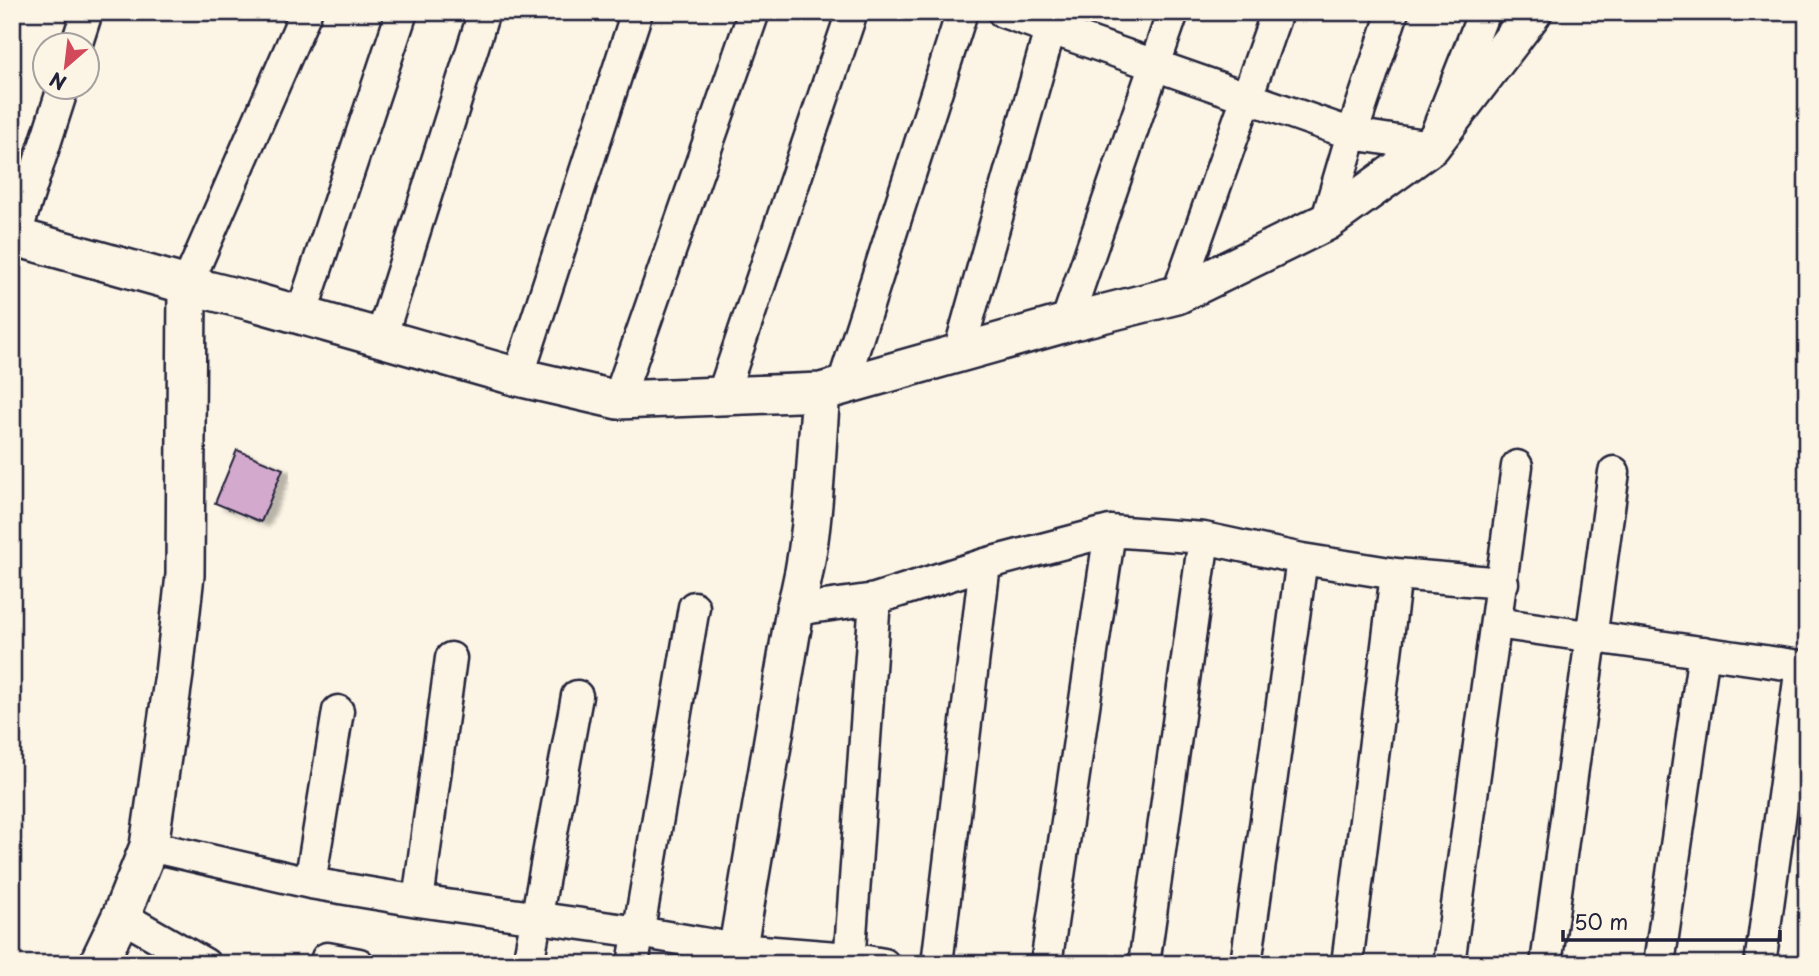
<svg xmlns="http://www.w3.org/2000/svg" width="1819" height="976" font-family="'Playpen Sans',sans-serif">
	<defs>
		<filter id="shadow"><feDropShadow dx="8" dy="4.5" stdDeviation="2" flood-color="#0004"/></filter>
	</defs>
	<rect width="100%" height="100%" fill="#fcf5e5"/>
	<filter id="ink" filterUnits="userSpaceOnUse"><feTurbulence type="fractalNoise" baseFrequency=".0143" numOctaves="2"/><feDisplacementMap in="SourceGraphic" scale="14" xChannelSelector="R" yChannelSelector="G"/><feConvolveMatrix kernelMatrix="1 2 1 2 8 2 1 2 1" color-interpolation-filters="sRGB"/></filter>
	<g filter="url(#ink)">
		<path fill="#d4a9ce" stroke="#22223b" stroke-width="2" filter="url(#shadow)" d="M237 450 283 469 261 522 215 503Z"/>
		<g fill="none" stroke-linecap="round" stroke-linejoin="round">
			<defs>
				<path id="minor" d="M1003 12 1352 134 1431 146 1484 12
					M76 46 87 12
					M1326 222 1352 134 1393 12
					M15 237 63 88
					M187 285 306 12
					M1177 295 1277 12
					M301 315 402 12
					M1066 323 1173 12
					M381 338 484 12
					M959 352 1055 12
					M518 377 637 12
					M842 387 962 12
					M722 396 852 12
					M618 400 754 12
					M795 610 875 599 985 564 1110 531 1204 538 1302 559 1396 574 1503 583
					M1496 623 1807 667
					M149 846 310 883 418 901 639 932 737 949 849 958 884 964
					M310 883 338 711
					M418 901 451 658
					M121 916 205 964
					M325 964 327 958 359 964
					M528 964 577 696
					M633 964 694 607
					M849 964 875 599
					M937 964 985 564
					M1046 964 1110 531
					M1144 964 1204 538
					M1246 964 1302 559
					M1347 964 1396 574
					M1449 964 1517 466
					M1546 964 1614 472
					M1659 964 1704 652
					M1760 964 1801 666"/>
				<path id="tertiary" d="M12 236 187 285 251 301 518 377 618 400 821 392 1066 323 1177 295 1326 222 1431 146 1533 12
					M98 964 121 916 149 846 174 674 185 575 187 285
					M735 964 795 610C815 540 815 464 821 392"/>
			</defs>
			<use href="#minor" stroke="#22223b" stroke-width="35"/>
			<use href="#tertiary" stroke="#22223b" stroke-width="42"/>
			<use href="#minor" stroke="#fcf5e5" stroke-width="30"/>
			<use href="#tertiary" stroke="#fcf5e5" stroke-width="37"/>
		</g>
	</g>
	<rect width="1819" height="976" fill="none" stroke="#fcf5e5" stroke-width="42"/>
	<rect x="21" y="21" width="1777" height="934" fill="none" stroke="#22223b" stroke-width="2.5" filter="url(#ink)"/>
	<g transform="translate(66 66) rotate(208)"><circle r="33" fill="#fcf5e5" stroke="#a5a1a1" stroke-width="2"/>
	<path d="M0-5L12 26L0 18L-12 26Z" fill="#d1495b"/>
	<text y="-10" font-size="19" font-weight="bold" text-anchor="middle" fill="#22223b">N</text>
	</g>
	<path d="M1563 930v10h217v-10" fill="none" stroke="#22223b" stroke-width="3.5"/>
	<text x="1574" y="930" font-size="21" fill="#22223b" stroke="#fcf5e5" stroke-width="5" paint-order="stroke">50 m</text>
</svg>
